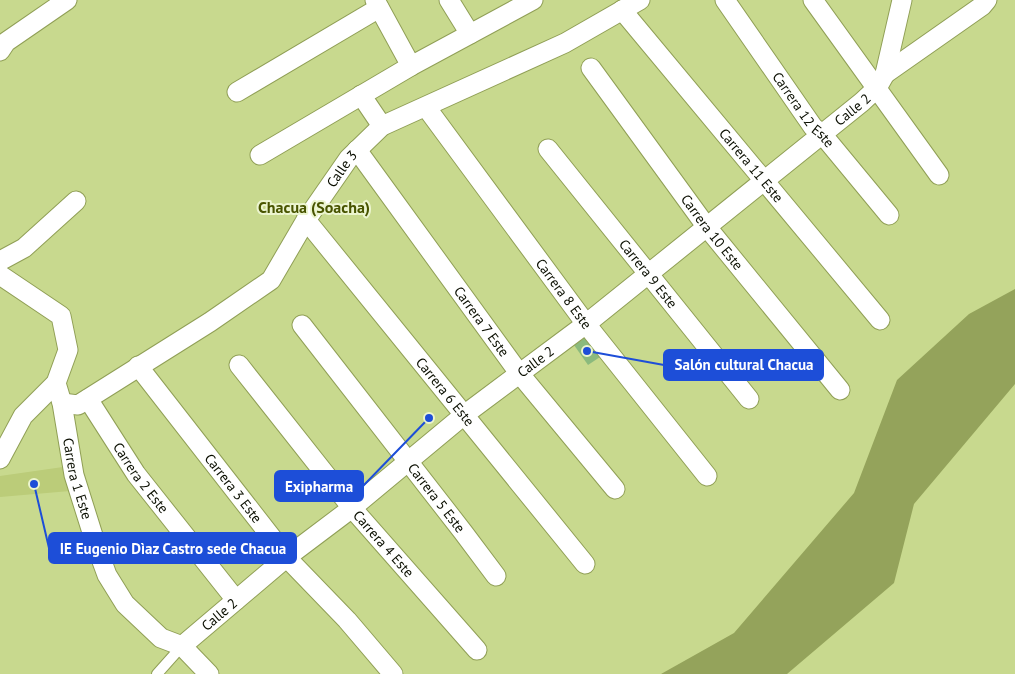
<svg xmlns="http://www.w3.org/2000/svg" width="1015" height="674" font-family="'PT Sans',sans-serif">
	<rect width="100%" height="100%" fill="#c8d98e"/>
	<path fill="#bbcc79" d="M63 467 70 491 0 497V476Z"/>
	<path fill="#94a35b" d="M1015 289V384L914 504 894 583 787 674H661L734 633 854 493 897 380 969 314Z"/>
	<path fill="#8bba7d" d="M585 338 600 357 588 365 574 345Z"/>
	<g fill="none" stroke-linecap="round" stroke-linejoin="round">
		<defs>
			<path id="lane" d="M157 674 182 646"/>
			<g id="street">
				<path d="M375 0 411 66"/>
				<path d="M449 0 470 34"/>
				<path id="s1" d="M725 0 813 127 822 134 889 215"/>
				<path d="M813 0 939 175"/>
				<path id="s2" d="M622 10 880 320"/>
				<path d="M0 51 6 42 67 0"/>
				<path id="s3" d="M591 68 706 226 840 390"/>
				<path d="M885 74 982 6 987 0"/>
				<path d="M237 92 379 8"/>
				<path d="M361 95 382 126"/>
				<path id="s4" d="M426 107 586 324 707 476"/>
				<path id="s5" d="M548 149 749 399"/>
				<path id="s6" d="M357 150 519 373 615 489"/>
				<path d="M260 155 411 66 533 0"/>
				<path id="s7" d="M306 220 585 564"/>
				<path d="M0 261 24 248 76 201"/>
				<path d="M0 275 61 316 68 350 56 383 23 416 0 459"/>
				<path id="s8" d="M302 325 463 532 496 576"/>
				<path id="s9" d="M239 365 352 508 477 650"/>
				<path id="s10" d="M138 366 290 561 347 620 393 674"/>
				<path id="s11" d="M56 383 62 403 74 475 96 545 107 575 125 604 161 638 182 646 209 674"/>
				<path id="s12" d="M88 399 136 474 236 600"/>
				<path id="s13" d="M62 403 78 405 210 322 271 280 306 220 349 158 382 126 565 43 640 0"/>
				<path id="s14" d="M182 646 287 557 352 508 464 415 586 324 862 102 877 88 885 74 902 0"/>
			</g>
		</defs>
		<use href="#lane" stroke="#909f56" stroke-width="12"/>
		<use href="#street" stroke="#909f56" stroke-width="21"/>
		<use href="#lane" stroke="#fff" stroke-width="10"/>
		<use href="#street" stroke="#fff" stroke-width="19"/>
	</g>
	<g text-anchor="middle" stroke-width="4" stroke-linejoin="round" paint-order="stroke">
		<g font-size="14" fill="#0a0e00" stroke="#ecf5d0">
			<text dy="5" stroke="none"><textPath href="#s14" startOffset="859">Calle 2</textPath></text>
			<text dy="5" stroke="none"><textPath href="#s1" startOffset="135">Carrera 12 Este</textPath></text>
			<text dy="5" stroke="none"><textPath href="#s2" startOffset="202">Carrera 11 Este</textPath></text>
			<text dy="5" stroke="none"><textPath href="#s13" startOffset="378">Calle 3</textPath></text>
			<text dy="5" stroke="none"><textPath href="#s3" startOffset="204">Carrera 10 Este</textPath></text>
			<text dy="5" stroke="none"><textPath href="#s5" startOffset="160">Carrera 9 Este</textPath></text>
			<text dy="5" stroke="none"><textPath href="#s4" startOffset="232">Carrera 8 Este</textPath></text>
			<text dy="5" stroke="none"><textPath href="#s6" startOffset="212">Carrera 7 Este</textPath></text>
			<text dy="5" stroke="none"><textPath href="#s14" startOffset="454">Calle 2</textPath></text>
			<text dy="5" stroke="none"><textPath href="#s7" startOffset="221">Carrera 6 Este</textPath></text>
			<text dy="5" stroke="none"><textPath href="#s11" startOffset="98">Carrera 1 Este</textPath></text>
			<text dy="5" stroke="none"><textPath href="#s12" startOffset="95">Carrera 2 Este</textPath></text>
			<text dy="5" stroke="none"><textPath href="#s10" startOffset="155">Carrera 3 Este</textPath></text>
			<text dy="5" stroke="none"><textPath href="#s8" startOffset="219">Carrera 5 Este</textPath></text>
			<text dy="5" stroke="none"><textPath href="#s9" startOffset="230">Carrera 4 Este</textPath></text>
			<text dy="5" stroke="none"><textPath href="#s14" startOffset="49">Calle 2</textPath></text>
		</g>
		<g font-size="16" font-weight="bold" fill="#485400" stroke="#ecf5d0">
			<text x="314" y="213">Chacua (Soacha)</text>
		</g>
	</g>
	<path fill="none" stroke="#1d4ed8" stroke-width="2" d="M587 351L664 365M429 418L363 486M34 484L49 548"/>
	<g fill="#1d4ed8" stroke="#ecf5d0" stroke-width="2">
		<circle cx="587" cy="351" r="5"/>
		<circle cx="429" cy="418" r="5"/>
		<circle cx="34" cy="484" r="5"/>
	</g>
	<g fill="#1d4ed8" stroke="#1d4ed8" stroke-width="2">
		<rect x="664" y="350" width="159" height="30" rx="5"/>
		<rect x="275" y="471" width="88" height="30" rx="5"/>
		<rect x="49" y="533" width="247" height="30" rx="5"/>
	</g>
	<g font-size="15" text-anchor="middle" font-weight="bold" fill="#fff">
		<text x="744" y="370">Salón cultural Chacua</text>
		<text x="319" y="492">Exipharma</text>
		<text x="173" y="554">IE Eugenio Dìaz Castro sede Chacua</text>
	</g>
</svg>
